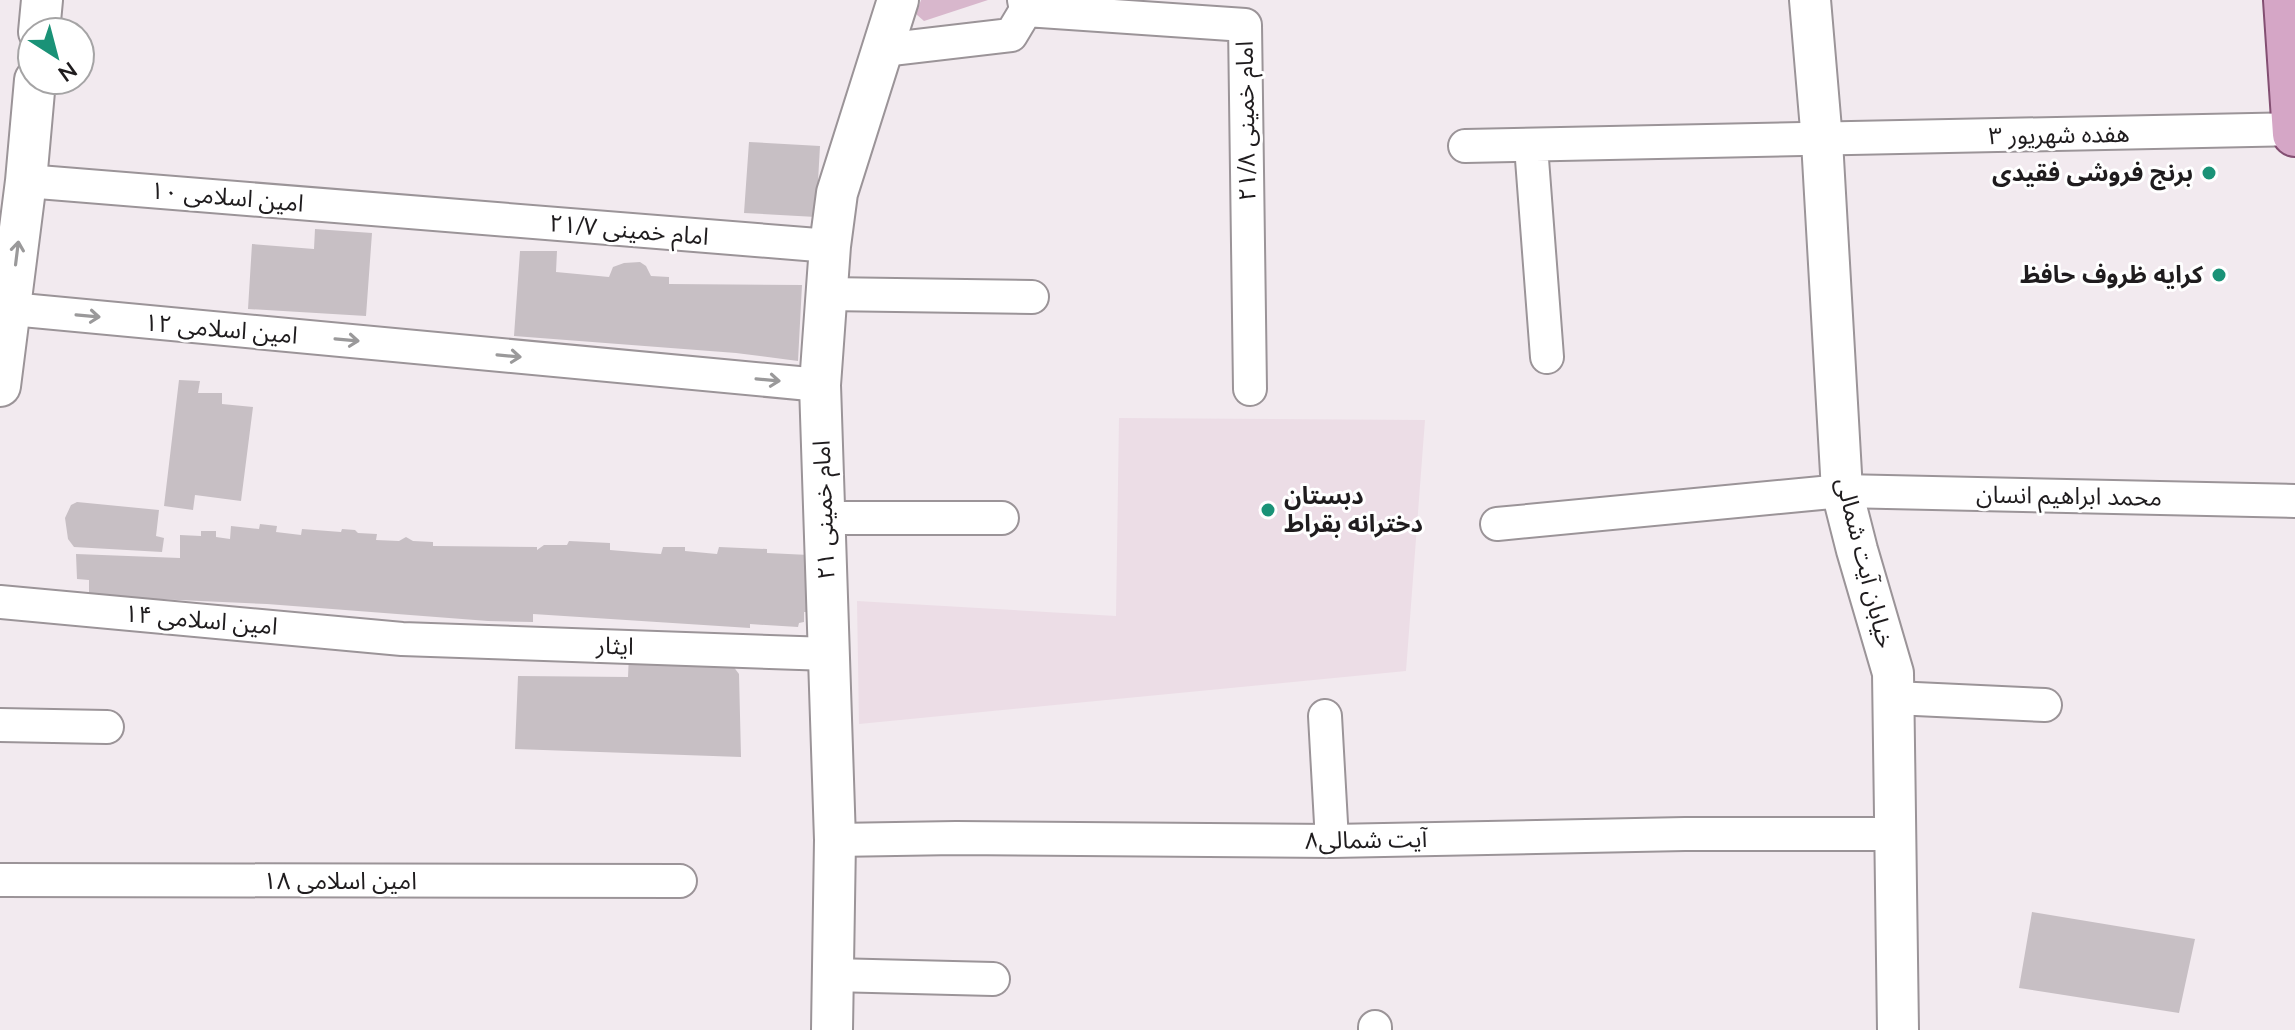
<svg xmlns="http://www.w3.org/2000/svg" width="2295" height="1030" font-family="'Nunito Sans','Noto Sans Arabic',sans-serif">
	<rect width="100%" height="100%" fill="#f2eaef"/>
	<path fill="#ecdde6" d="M1119 418 1425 420 1406 671 859 724 857 601 1116 616Z"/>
	<path fill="#d8b7cc" d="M921 0H988L924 21 916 14Z"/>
	<path fill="#c7bfc4" d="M749 142 820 146 816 217 744 213Z
		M315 229 372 233 366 316 248 309 252 244 314 249Z
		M520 251H557L556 272 609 277 613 267 624 263 640 262 646 266 651 276 669 277V284L802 285 798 361 736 353 514 336Z
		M179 380 200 381 198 393H222V404L253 407 241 501 195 495 193 510 164 506Z
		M77 502 159 510 156 536 164 538 162 552 74 547 68 539 65 518 71 505Z
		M260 524 277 526 276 532 301 535 302 529 341 532 342 529 355 530 358 533 377 534 376 540 399 541 406 537 413 541 433 542V546L537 547V550L544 545H567L569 541 610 543V550L646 553 661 554 663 547H685V551L717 554 719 547 767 549V553L809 555 807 612H804V622L799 623 798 627 750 624V628L533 614V622L488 621 267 604 89 596V580L77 579 76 554 180 558V535L201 536V531H216V537L230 539 231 526 259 529Z
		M629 654 730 662 739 674 741 757 515 749 518 676 628 677Z
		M2032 912 2195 939 2179 1013 2019 988Z"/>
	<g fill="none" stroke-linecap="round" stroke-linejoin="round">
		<defs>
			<path id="minor" d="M1026 10 1245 25 1250 389
				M883 50 1011 35 1026 10 1024 0
				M1465 146 2295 129
				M1531 146 1547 357
				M26 181 830 246
				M826 294 1032 297
				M0 308 820 385
				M825 518H1002
				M1497 524 1842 491 2295 501
				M0 602 402 639 829 654
				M1894 698 2045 705
				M1325 716 1332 841
				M0 725 107 727
				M835 840 956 838 1332 841 1685 834H1897
				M0 880 680 881
				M832 975 993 979
				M1375 1027V1030"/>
			<path id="tertiary" d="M1810 0 1822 141 1842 491 1857 550 1893 673 1898 1030
				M39 32 42 0
				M0 386 26 181 35 80
				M832 1030 835 840 820 385 830 246 837 193 898 0"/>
			<path id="primary" d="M2286 0 2295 134"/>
		</defs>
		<use href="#minor" stroke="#9b9498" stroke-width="36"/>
		<use href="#tertiary" stroke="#9b9498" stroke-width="44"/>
		<use href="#primary" stroke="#834f72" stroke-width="48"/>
		<use href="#minor" stroke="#fff" stroke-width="32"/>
		<use href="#tertiary" stroke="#fff" stroke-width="40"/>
		<use href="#primary" stroke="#d5a6c6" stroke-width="44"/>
	</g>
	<defs><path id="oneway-shaft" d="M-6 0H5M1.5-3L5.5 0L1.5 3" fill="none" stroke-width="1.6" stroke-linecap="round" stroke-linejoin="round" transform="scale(2)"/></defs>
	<g stroke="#9a999a">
		<use href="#oneway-shaft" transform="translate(17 253) rotate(-83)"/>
		<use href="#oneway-shaft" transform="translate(88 316) rotate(5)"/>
		<use href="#oneway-shaft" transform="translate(347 340) rotate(5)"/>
		<use href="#oneway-shaft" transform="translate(509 356) rotate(5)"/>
		<use href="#oneway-shaft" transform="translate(768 380) rotate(5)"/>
	</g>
	<g fill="#1a9277" stroke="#fff" stroke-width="3">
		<circle cx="2209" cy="173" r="8"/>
		<circle cx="2219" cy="275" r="8"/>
		<circle cx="1268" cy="510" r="8"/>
	</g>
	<g text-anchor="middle" stroke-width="6" stroke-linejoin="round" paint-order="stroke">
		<g font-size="24" fill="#1f1c1e" stroke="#fff">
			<text transform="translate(1246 121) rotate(-91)" y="8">امام خمینی ۲۱/۸</text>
			<text transform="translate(2059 135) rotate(-1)" y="8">هفده شهریور ۳</text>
			<text transform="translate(227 197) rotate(5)" y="8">امین اسلامی ۱۰</text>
			<text transform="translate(629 230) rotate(5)" y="8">امام خمینی ۲۱/۷</text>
			<text transform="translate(221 329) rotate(5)" y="8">امین اسلامی ۱۲</text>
			<text transform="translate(2069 496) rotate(1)" y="8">محمد ابراهیم انسان</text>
			<text transform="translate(824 510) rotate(-92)" y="8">امام خمینی ۲۱</text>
			<text transform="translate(1865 563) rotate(76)" y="8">خیابان آیت شمالی</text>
			<text transform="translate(201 620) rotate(5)" y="8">امین اسلامی ۱۴</text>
			<text transform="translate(615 646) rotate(2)" y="8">ایثار</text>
			<text transform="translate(1366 840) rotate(-1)" y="8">آیت شمالی۸</text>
			<text x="340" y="889">امین اسلامی ۱۸</text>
		</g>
		<g font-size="24" font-weight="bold" fill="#1f1c1e" stroke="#fff" text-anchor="end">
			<text x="2193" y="181">برنج فروشی فقیدی</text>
			<text x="2203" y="283">کرایه ظروف حافظ</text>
			<text x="1284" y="504" text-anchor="start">دبستان<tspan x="1284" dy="28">دخترانه بقراط</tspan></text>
		</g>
	</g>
	<g transform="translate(56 56) rotate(144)"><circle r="38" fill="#ffffff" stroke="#a5a4a5" stroke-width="2"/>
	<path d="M0-6L14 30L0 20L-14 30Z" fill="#1a9277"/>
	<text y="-12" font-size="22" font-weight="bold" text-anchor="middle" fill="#1f1c1e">N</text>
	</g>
</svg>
